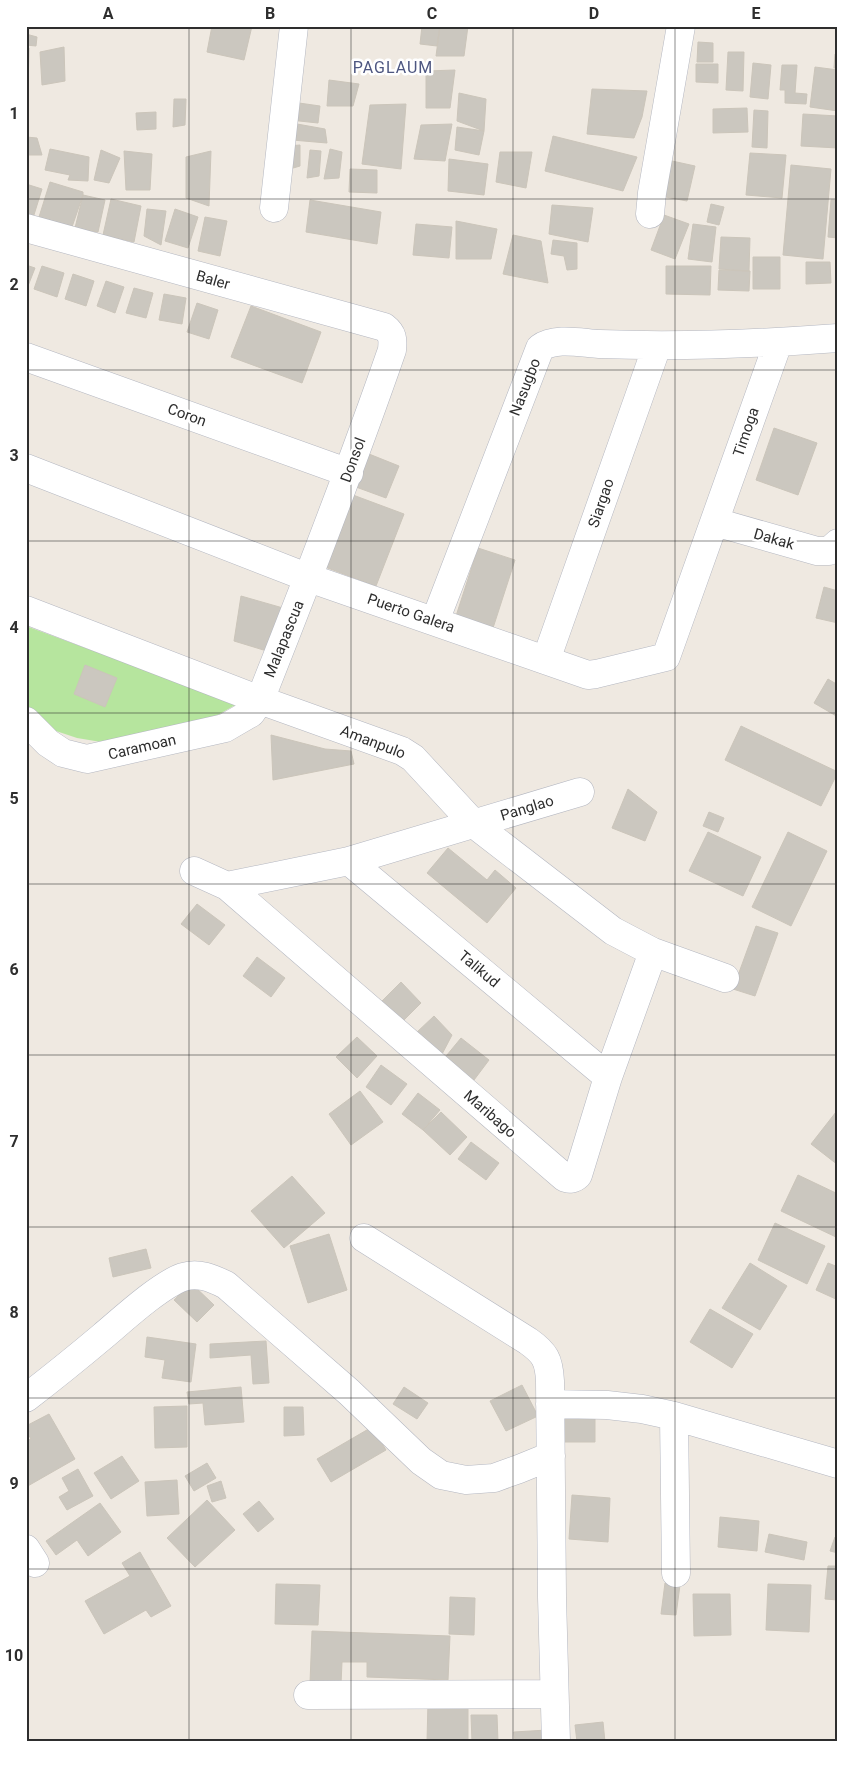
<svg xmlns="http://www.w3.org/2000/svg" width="864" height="1768" font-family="Roboto,sans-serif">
	<rect width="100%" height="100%" fill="#efe9e1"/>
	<path fill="#b6e59e" d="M26 626 237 704 188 732 119 745 77 738 50 729 26 704Z"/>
	<path fill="#cbc7bf" stroke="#cbc5ba" d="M212 26H252L244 60 207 52Z
		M422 26H440L437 46 420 44Z
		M440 26H468L464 56H436Z
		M26 34 37 37 36 46 26 45Z
		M698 42 713 43V62H697Z
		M64 47 65 81 42 85 40 52Z
		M26 48H29L28 89H26Z
		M728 52H744L743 91 726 90Z
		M835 54H838V68H834Z
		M753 63 771 65 768 99 750 97Z
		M696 64H718V83L696 82Z
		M782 65H797L795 93 807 94 806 104 785 103V90H780Z
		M815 67 838 70V111L810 107Z
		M455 70 450 108H426V71Z
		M329 80 359 84 353 106H327Z
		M592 89 647 91 642 117 634 138 587 134Z
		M459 93 486 99 484 131 457 121Z
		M174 99H186L185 125 173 127Z
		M292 102 320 106 318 123 290 120Z
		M406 104 401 169 362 164 370 105Z
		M747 108 748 132 713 133V109Z
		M754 110 768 111 767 148 752 147Z
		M156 112V129L137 130 136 113Z
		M803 114 838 116V148L801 146Z
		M297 124 325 129 327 143 292 140Z
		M452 124 445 161 414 159 421 125Z
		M457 127 484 131 479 155 455 150Z
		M553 136 637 157 623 191 545 171Z
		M26 137 37 138 42 155H26Z
		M300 145V166L283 171 287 146Z
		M50 149 89 157 88 181 68 180 70 175 45 170Z
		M330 149 342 152 339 178 324 179Z
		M101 150 120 158 109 183 94 180Z
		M310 150 321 151 319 176 307 178Z
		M124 151 152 154 150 190H126Z
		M211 151 209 206 186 198V157Z
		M500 152H532L526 188 496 182Z
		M750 153 786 155 782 198 746 195Z
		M449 159 488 164 484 195 448 191Z
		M663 159 695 166 687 201 655 195Z
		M791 165 831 169 823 259 783 255Z
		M350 169 377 170V193L349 192Z
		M50 182 83 192V195L72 227 39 217Z
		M26 184 42 189 33 218 26 216Z
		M83 195 105 200 98 232 75 228Z
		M111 199 141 206 134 242 103 235Z
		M310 200 381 212 377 244 306 232Z
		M831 200H838V238L828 237Z
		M711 204 724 207 719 225 707 222Z
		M552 205 593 208 588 242 549 234Z
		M147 209 166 211 161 245 144 236Z
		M175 209 198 217 188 248 165 241Z
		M664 215 689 224 675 259 651 250Z
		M205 217 227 221 220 256 198 251Z
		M456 221 497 229 491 259H456Z
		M416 224 452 227 449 258 413 255Z
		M693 224 716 227 712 262 688 259Z
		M513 235 541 241 548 283 503 274Z
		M721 237 750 238 749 271 719 269Z
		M553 240 577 243V269L567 270 564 256 551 254Z
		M753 257H780V289H753Z
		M806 262H830L831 283 806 284Z
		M26 265 35 268 26 291Z
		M42 266 64 273 57 297 34 289Z
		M666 266H711L710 295 666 294Z
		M719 270 750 271 749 291 718 290Z
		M73 274 94 281 86 306 65 299Z
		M106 281 124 287 115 313 97 306Z
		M134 288 153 293 146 318 126 313Z
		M164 294 186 298 182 324 159 320Z
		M197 303 218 310 209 339 187 332Z
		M251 306 321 332 302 383 231 357Z
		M774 428 817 443 798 495 756 480Z
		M369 454 399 466 386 498 356 487Z
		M353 495 404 514 376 586 325 567Z
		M478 548 515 560 493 628 456 616Z
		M824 587 838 591V623L816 618Z
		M241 596 283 608 270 652 234 641Z
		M85 665 117 678 105 707 74 694Z
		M828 679 838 685V717L814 703Z
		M741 726 838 772 821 806 725 760Z
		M271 735 325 749 351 751 354 764 273 780Z
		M628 789 657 812 645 841 612 828Z
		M709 812 724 818 718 832 703 826Z
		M708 832 761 857 743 896 689 871Z
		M788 832 827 851 791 926 752 907Z
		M448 848 487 880 495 870 516 888 487 923 427 873Z
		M197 904 225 925 209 945 181 924Z
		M756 926 778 933 755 996 733 989Z
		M257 957 285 978 271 997 243 976Z
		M401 982 421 1003 400 1024 379 1004Z
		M434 1016 452 1035 440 1058 416 1033Z
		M357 1037 377 1056 357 1078 336 1057Z
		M461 1038 489 1060 471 1084 442 1061Z
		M381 1065 407 1084 391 1105 366 1087Z
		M360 1091 383 1122 351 1145 329 1114Z
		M418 1093 440 1110 423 1130 402 1114Z
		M441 1112 467 1137 450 1155 423 1130Z
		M836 1112 838 1113V1165L811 1144Z
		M471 1142 499 1163 486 1180 458 1159Z
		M798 1175 838 1194V1232L836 1237 781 1211Z
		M292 1176 325 1213 284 1248 251 1211Z
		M775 1223 825 1246 807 1284 758 1260Z
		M329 1234 347 1290 308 1303 290 1246Z
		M146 1249 151 1268 113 1277 109 1258Z
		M750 1263 787 1286 760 1330 722 1308Z
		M828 1263 838 1267V1300L816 1290Z
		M191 1283 214 1305 197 1322 174 1300Z
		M710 1309 753 1334 732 1368 690 1342Z
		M147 1337 196 1344 191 1382 162 1378 165 1360 145 1357Z
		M266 1341 269 1383 253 1384 251 1355 210 1358V1344Z
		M522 1385 538 1416 506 1431 490 1401Z
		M241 1387 244 1422 205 1425 203 1403 189 1404 187 1392Z
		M404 1387 428 1403 417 1419 393 1404Z
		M187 1406V1447L155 1448 154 1407Z
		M284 1407H303L304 1435 284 1436Z
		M560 1412H595V1442H561Z
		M49 1414 75 1459 26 1487V1441L31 1439 26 1431V1426Z
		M372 1427 386 1450 331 1482 317 1459Z
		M122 1456 139 1481 111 1499 94 1473Z
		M207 1463 216 1478 194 1491 185 1476Z
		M78 1469 93 1496 67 1510 59 1497 69 1491 62 1478Z
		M177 1480 179 1514 147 1516 145 1482Z
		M221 1481 226 1498 212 1502 207 1486Z
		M572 1495 610 1498 608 1542 569 1539Z
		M207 1500 235 1530 195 1567 167 1538Z
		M259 1501 274 1519 258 1532 243 1514Z
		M100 1503 121 1532 88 1556 77 1540 56 1555 46 1541Z
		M720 1517 759 1521 757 1551 718 1547Z
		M769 1534 807 1542 804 1560 765 1552Z
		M835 1537 838 1538V1553L830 1551Z
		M140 1552 171 1606 151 1617 146 1610 104 1634 85 1601 130 1576 122 1563Z
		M828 1566H838V1600L825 1599Z
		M665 1583 680 1585 676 1615 661 1614Z
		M276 1584 320 1585 318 1625 275 1624Z
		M768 1584 811 1585 809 1632 766 1630Z
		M693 1594H730L731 1635 694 1636Z
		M450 1597 475 1598 474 1635 449 1634Z
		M312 1631 450 1636 448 1680 367 1677V1662H342L341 1684 310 1683Z
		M428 1701H468V1742H427Z
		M471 1715H497L498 1742H472Z
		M603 1722 605 1742H577L575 1725Z
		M547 1730 548 1742H515L514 1732Z"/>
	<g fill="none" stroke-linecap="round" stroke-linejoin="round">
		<defs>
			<path id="minor" d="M274 208 294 26
				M650 214 652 193 681 26
				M26 228 384 327C393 334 393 339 392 350 351 468 306 584 260 700L251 713 225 728 87 759 63 753 48 743 26 721
				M26 357 349 473
				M26 468 309 578 588 675 596 674 666 657 778 343
				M715 522 817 551H829L838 543
				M26 610 260 700 402 751 413 758 474 824 613 931 653 952 725 978
				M435 621 540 348C555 337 581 343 599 344 679 347 758 344 838 338
				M546 660 657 346
				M349 861 608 1077
				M194 871 227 886 564 1177C569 1180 574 1179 578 1175L608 1077 653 952
				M227 886 349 861 580 792
				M364 1238 528 1341C545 1353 549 1360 550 1381L552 1597 556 1742
				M26 1398C52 1378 78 1357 103 1336 122 1320 160 1285 183 1277 198 1272 212 1278 226 1285L349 1392 421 1461 441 1475 466 1480 494 1478 519 1469 551 1456
				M550 1404 607 1405 642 1409 674 1416 838 1464
				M674 1416 676 1573
				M26 1549 35 1563
				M308 1695 554 1694"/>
		</defs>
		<use href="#minor" stroke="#b4b7c1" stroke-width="29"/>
		<use href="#minor" stroke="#fff" stroke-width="28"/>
	</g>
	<path fill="none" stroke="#2e2e2e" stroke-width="1" stroke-opacity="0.55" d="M189 26V1742M351 26V1742M513 26V1742M675 26V1742M26 199H838M26 370H838M26 541H838M26 713H838M26 884H838M26 1055H838M26 1227H838M26 1398H838M26 1569H838"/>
	<g text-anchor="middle" stroke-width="5" stroke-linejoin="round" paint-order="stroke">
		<g font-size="15" fill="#2e2e2e" stroke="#fff">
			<text transform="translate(213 280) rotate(16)" y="5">Baler</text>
			<text transform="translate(525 387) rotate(-69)" y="5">Nasugbo</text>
			<text transform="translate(187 415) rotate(20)" y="5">Coron</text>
			<text transform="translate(746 432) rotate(-71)" y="5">Timoga</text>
			<text transform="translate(353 460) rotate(-70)" y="5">Donsol</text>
			<text transform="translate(601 503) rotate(-71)" y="5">Siargao</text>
			<text transform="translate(774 539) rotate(16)" y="5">Dakak</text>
			<text transform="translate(411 613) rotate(19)" y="5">Puerto Galera</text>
			<text transform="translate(284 639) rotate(-68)" y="5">Malapascua</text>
			<text transform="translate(373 742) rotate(21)" y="5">Amanpulo</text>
			<text transform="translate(142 747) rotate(-13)" y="5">Caramoan</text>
			<text transform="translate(527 808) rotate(-17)" y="5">Panglao</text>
			<text transform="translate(479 969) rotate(40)" y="5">Talikud</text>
			<text transform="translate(490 1114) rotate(41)" y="5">Maribago</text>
		</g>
		<g font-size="16" letter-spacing="1" fill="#4d5680" stroke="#fff">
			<text x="393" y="73">PAGLAUM</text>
		</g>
	</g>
	<rect width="864" height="1768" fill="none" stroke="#ffffff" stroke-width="55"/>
	<rect x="28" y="28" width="808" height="1712" fill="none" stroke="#2e2e2e" stroke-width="2"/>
	<g font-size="16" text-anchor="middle" font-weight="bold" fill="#2e2e2e">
		<text x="108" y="19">A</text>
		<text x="270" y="19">B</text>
		<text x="432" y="19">C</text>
		<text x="594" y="19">D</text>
		<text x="756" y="19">E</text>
		<text x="14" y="119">1</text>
		<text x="14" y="290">2</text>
		<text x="14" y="461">3</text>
		<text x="14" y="633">4</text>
		<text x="14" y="804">5</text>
		<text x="14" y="975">6</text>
		<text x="14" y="1147">7</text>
		<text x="14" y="1318">8</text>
		<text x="14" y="1489">9</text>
		<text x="14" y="1661">10</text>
	</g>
</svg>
